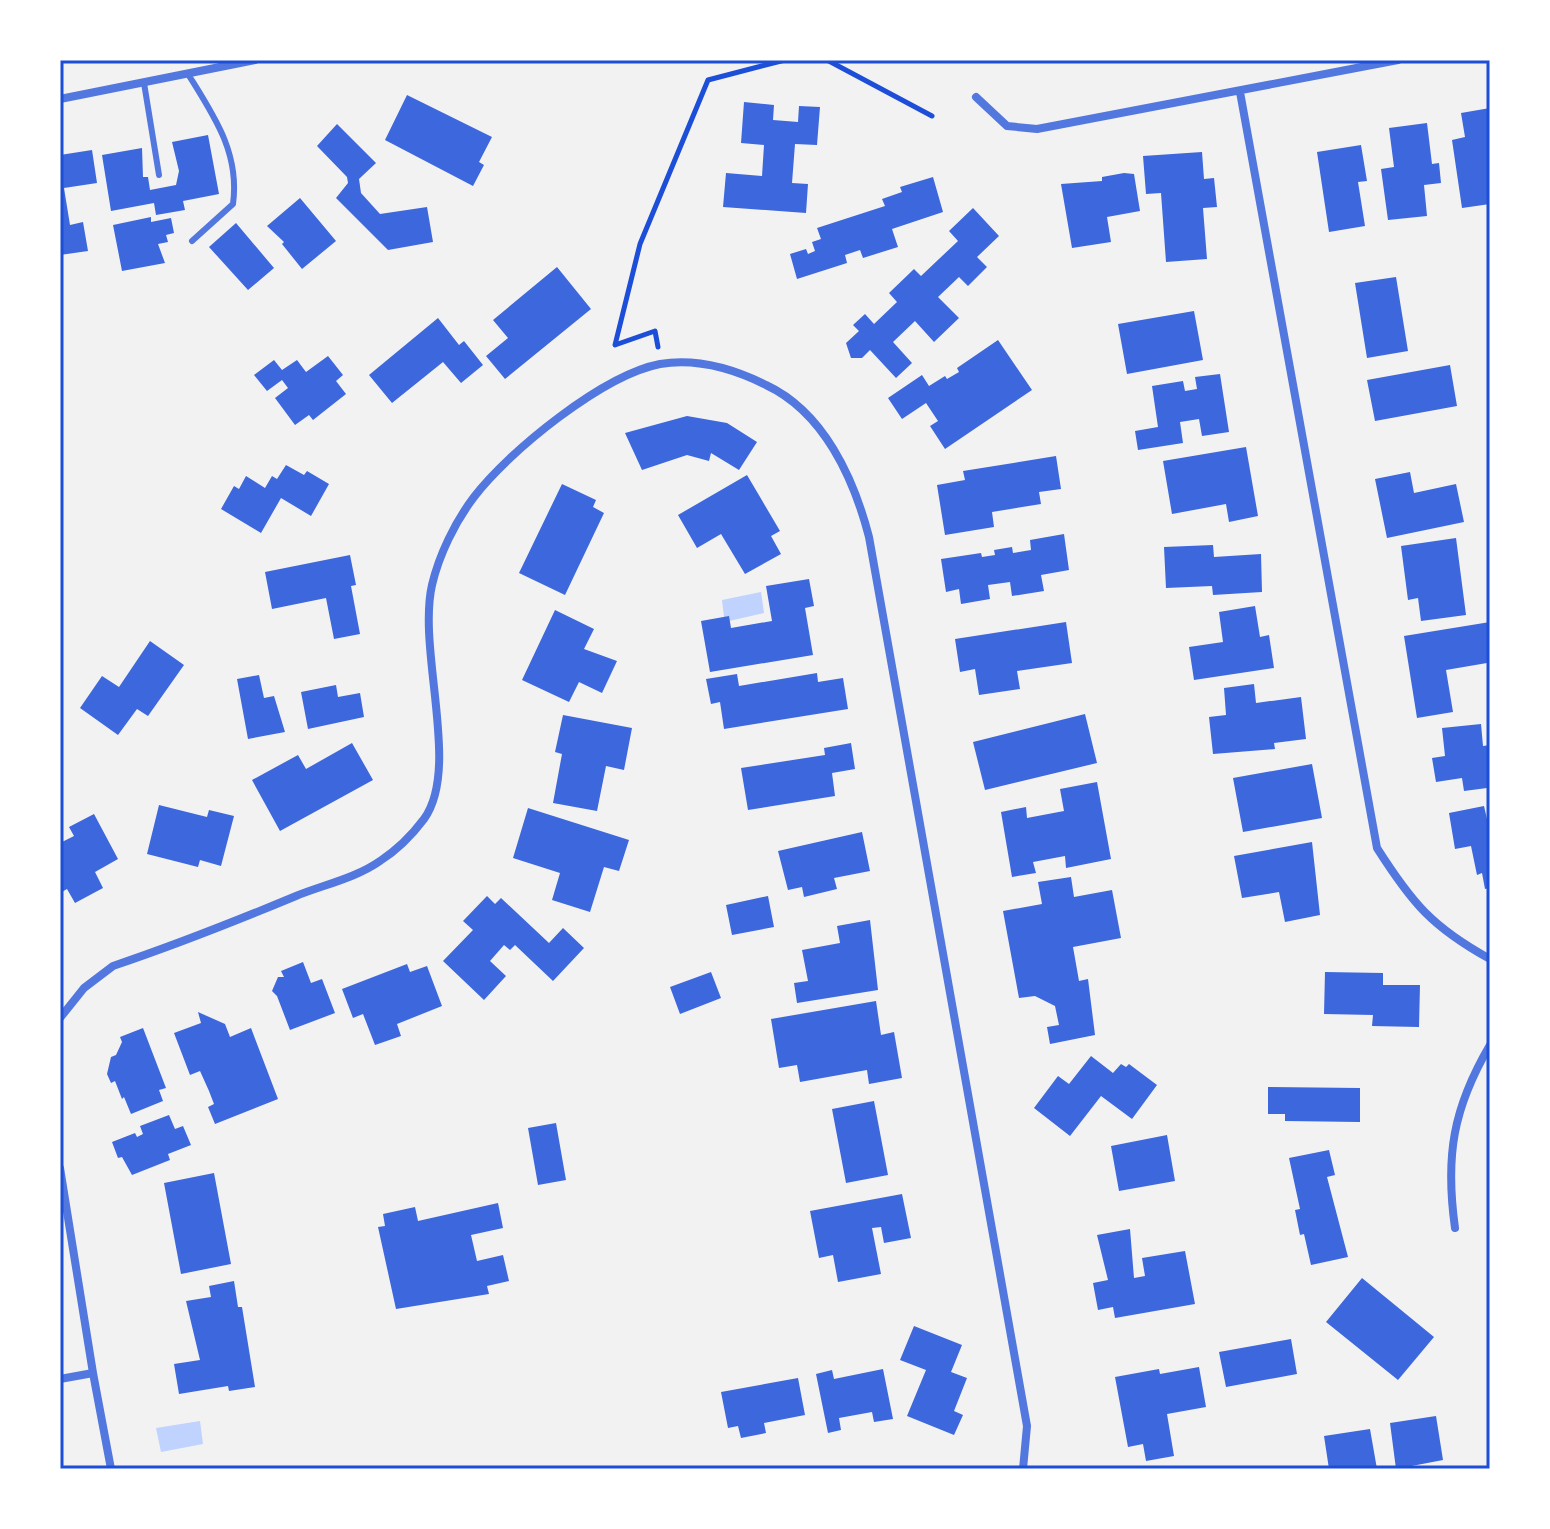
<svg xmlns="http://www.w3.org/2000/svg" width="1550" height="1529" font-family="'Public Sans',sans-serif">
	<rect width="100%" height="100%" fill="#f2f2f2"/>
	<path fill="#bfd3fe" d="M761 592 764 613 729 621 724 617 722 600Z
		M200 1421 203 1444 161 1452 156 1428Z"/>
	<path fill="#3d67dc" d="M407 95 492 137 479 162 484 165 473 186 385 140Z
		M744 102 774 105 773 120 798 122 799 106 820 107 817 145 795 144 792 183 808 184 806 213 723 207 726 173 762 176 764 145 741 143Z
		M1490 108V204L1462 208 1452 140 1465 137 1461 113Z
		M1427 123 1432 164 1439 163 1441 183 1424 185 1427 216 1388 220 1381 169 1394 167 1389 128Z
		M337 124 376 163 359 179 361 193 380 214 427 207 433 242 388 250 336 198 348 183 347 177 317 146Z
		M208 135 219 194 183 201 185 210 156 215 154 203 111 211 102 155 142 148 143 177H148L150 190 176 185 179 171 172 142Z
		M1361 145 1367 181 1358 182 1365 226 1329 232 1317 152Z
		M92 150 97 183 64 188 70 225 83 222 88 251 60 255V155Z
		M1202 152 1204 179 1214 178 1217 207 1203 208 1207 259 1166 262 1161 193 1146 194 1143 156Z
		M1124 173 1134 174 1140 211 1107 217 1111 242 1072 248 1061 184 1102 181V177Z
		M933 177 943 212 892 229 898 247 863 258 860 250 845 255 847 263 797 279 790 254 806 249 808 254 815 251 812 242 821 239 817 228 885 206 882 199 902 192 900 187Z
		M300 198 336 241 302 269 282 244 284 242 267 226Z
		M973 208 999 236 977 257 987 267 968 286 959 277 938 297 959 318 934 342 915 321 893 342 912 363 896 378 870 350 862 358H851L846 343 859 331 853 325 865 314 874 324 897 302 889 293 914 269 921 276 958 241 949 231Z
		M151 217V222L171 218 174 233 166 235 168 242 158 244 165 263 122 271 113 225Z
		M236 223 274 268 248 290 209 247Z
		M557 267 591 309 505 379 486 356 508 338 493 320Z
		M1396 277 1408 351 1367 358 1355 283Z
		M1194 311 1203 360 1127 374 1118 324Z
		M438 318 459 345 464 341 483 365 461 383 443 362 392 403 369 375Z
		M998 340 1032 390 945 449 930 426 938 421 926 403 902 419 888 398 922 375 929 386 945 376 947 379 959 372 957 368Z
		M328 356 343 375 336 381 346 394 313 420 309 415 295 425 275 398 288 388 282 380 267 391 254 375 274 360 282 370 297 360 306 372Z
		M1450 365 1457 406 1375 421 1367 380Z
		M1220 374 1229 432 1202 436 1199 419 1180 422 1183 443 1138 450 1135 431 1158 427 1152 386 1183 381 1185 391 1197 389 1195 377Z
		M687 416 727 423 757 442 739 470 711 453 709 461 687 455 642 470 625 433Z
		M1246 447 1258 516 1229 522 1226 504 1172 514 1163 461Z
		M1056 456 1061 489 1039 492 1041 504 992 512 994 527 945 535 937 485 965 480 963 471Z
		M286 465 304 475 307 471 329 484 311 516 281 498 261 533 221 509 234 486 239 489 246 476 265 488 272 476 277 479Z
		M1410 472 1414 493 1456 484 1464 522 1387 538 1375 479Z
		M747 475 780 531 771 536 781 554 745 574 721 534 697 548 678 515Z
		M562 484 596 500 593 507 604 513 565 595 519 573Z
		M1064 534 1069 570 1041 575 1044 591 1012 596 1010 582 988 585 990 599 961 604 959 589 946 592 941 559 981 553 982 557 995 555 994 550 1012 547 1013 553 1031 550 1030 540Z
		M1456 538 1466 615 1421 621 1418 598 1408 600 1401 546Z
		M1213 545 1214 557 1261 554 1262 592 1213 595 1212 586 1166 588 1164 547Z
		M350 555 356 585 351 586 360 634 334 639 326 598 272 609 265 572Z
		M809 579 814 606 805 608 813 655 710 672 701 621 729 616 731 628 772 621 766 586Z
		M1255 606 1260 637 1269 635 1274 668 1194 680 1189 647 1223 642 1219 612Z
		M555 610 594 629 584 649 617 661 602 693 579 682 569 702 522 680Z
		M1066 622 1072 663 1017 671 1020 689 979 695 975 669 960 672 955 639Z
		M1490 622V669L1487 663 1446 670 1453 712 1417 718 1404 636Z
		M150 641 184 665 148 716 137 709 118 735 80 708 102 676 119 687Z
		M817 673 818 682 843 678 848 709 724 729 720 702 711 704 706 679 737 674 739 686Z
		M259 675 264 698 274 696 285 732 248 739 237 679Z
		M1254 684 1256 703 1301 697 1306 739 1274 743 1275 749 1213 754 1209 717 1226 715 1224 688Z
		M336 685 338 697 360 693 364 717 308 729 301 692Z
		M1085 714 1097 763 985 790 973 742Z
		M563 715 632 728 624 770 606 766 597 811 553 803 562 754 555 752Z
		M1481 724 1483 746 1490 745 1487 788 1464 791 1462 778 1436 782 1432 758 1445 756 1442 728Z
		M352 743 373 780 280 831 252 780 298 755 306 769Z
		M851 743 855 769 832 773 835 796 748 810 741 768 825 755 824 748Z
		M1312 764 1322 818 1243 832 1233 778Z
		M1097 782 1111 859 1066 868 1065 856 1033 862 1036 873 1012 877 1001 812 1026 807 1027 818 1064 811 1060 789Z
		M159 805 207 817 209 810 234 816 221 866 200 860 198 867 147 854Z
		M1484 806 1487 819 1490 818V888L1485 889 1482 873 1477 875 1471 846 1455 849 1449 813Z
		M528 808 629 840 619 871 604 867 590 912 552 900 560 873 513 858Z
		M94 814 118 859 95 872 103 888 75 903 67 889 60 893V843L74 836 69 827Z
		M862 832 870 871 834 878 837 889 804 897 802 887 788 890 778 851Z
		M1312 842 1320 915 1285 922 1279 892 1242 898 1234 856Z
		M1071 877 1074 897 1112 890 1121 938 1073 947 1079 981 1088 979 1095 1035 1050 1044 1047 1027 1059 1025 1055 1006 1035 996 1019 998 1003 911 1042 904 1038 882Z
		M487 896 495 904 501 898 549 943 563 928 584 948 553 981 515 945 510 950 504 945 490 961 506 976 484 1000 443 961 473 930 463 921Z
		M768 896 774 927 732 935 726 905Z
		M870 920 878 990 797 1003 794 983 808 981 802 950 840 943 837 926Z
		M303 962 311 983 322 979 335 1013 290 1030 277 996 272 991 278 977H284L281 971Z
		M407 964 410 972 427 966 442 1006 397 1024 401 1036 375 1045 363 1014 353 1018 342 989Z
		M711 972 721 998 680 1014 670 987Z
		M1325 972 1383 973V985H1420L1419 1027 1372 1026 1373 1015 1324 1014Z
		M876 1001 881 1035 894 1032 902 1078 869 1084 867 1070 800 1082 797 1065 779 1068 771 1019Z
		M198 1012 225 1024 230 1037 251 1028 278 1099 215 1124 208 1107 214 1104 209 1091 200 1071 190 1075 174 1033 201 1023Z
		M143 1028 166 1088 159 1090 163 1101 131 1114 124 1097 122 1099 115 1081 111 1083 107 1074 111 1057 116 1055 122 1042 120 1037Z
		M1091 1056 1113 1073 1121 1064 1126 1067 1129 1064 1157 1085 1132 1119 1101 1096 1070 1136 1034 1108 1058 1076 1069 1084Z
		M1268 1087 1360 1088V1122L1285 1121V1114H1268Z
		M874 1101 888 1175 846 1183 832 1109Z
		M169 1115 175 1129 183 1126 191 1145 168 1154 170 1160 132 1175 122 1157 118 1158 112 1142 135 1133 137 1137 143 1134 140 1126Z
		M556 1123 566 1180 538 1185 528 1128Z
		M1167 1135 1175 1181 1119 1191 1111 1146Z
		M1329 1150 1335 1175 1327 1177 1348 1257 1311 1265 1304 1234 1300 1235 1295 1210 1300 1209 1289 1158Z
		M214 1173 231 1264 181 1274 164 1183Z
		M902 1194 911 1238 884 1243 881 1227 872 1228 881 1274 838 1282 833 1255 819 1258 810 1211Z
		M498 1203 503 1228 471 1235 477 1261 503 1255 509 1281 487 1286 489 1294 396 1309 378 1227 385 1226 383 1214 415 1207 418 1221Z
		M1130 1229 1134 1278 1145 1276 1142 1258 1185 1251 1195 1304 1115 1318 1113 1307 1098 1310 1093 1283 1108 1280 1097 1235Z
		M1362 1278 1434 1337 1398 1380 1326 1322Z
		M234 1281 238 1307H242L255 1387 229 1391 228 1386 179 1394 174 1364 200 1360 186 1301 211 1297 209 1286Z
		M914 1326 962 1345 951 1372 967 1378 954 1411 963 1415 954 1435 907 1416 926 1370 900 1360Z
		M1291 1339 1297 1374 1226 1387 1219 1352Z
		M1199 1367 1206 1407 1167 1414 1174 1456 1146 1461 1143 1444 1128 1447 1115 1377 1159 1369 1160 1374Z
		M883 1369 893 1419 874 1422 872 1412 839 1418 841 1430 828 1433 816 1374 832 1370 834 1379Z
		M798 1378 805 1415 764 1423 766 1433 741 1438 738 1426 728 1428 721 1392Z
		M1436 1416 1443 1460 1396 1469 1390 1423Z
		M1370 1429 1377 1469H1329L1324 1436Z"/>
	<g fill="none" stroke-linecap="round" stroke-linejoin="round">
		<path stroke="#1d4ed8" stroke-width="5" d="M827 60 932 116
			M658 347 655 331 615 345 640 244 708 80 785 60"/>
		<path stroke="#5277de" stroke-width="6" d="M188 74C214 116 240 153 233 204L192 241
			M144 83 159 175"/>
		<path stroke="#5277de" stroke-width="8" d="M1240 92 1377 848C1412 903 1432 927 1490 959
			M976 97 1007 126 1037 129 1398 60
			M60 99 255 60
			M60 1018 84 988 113 966C175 945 236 921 296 896 323 885 356 878 380 861 397 850 412 835 424 819 461 768 417 651 432 585 439 555 455 522 474 497 509 451 603 375 660 364 697 358 734 369 766 385 824 412 854 479 869 537L1027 1426 1023 1469
			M60 1168 93 1373 60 1379
			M1455 1228C1445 1156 1453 1108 1490 1045
			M93 1373 111 1469"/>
	</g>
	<rect width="1550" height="1529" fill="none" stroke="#ffffff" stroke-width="124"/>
	<rect x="62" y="62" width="1426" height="1405" fill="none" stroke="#1d4ed8" stroke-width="3"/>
</svg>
